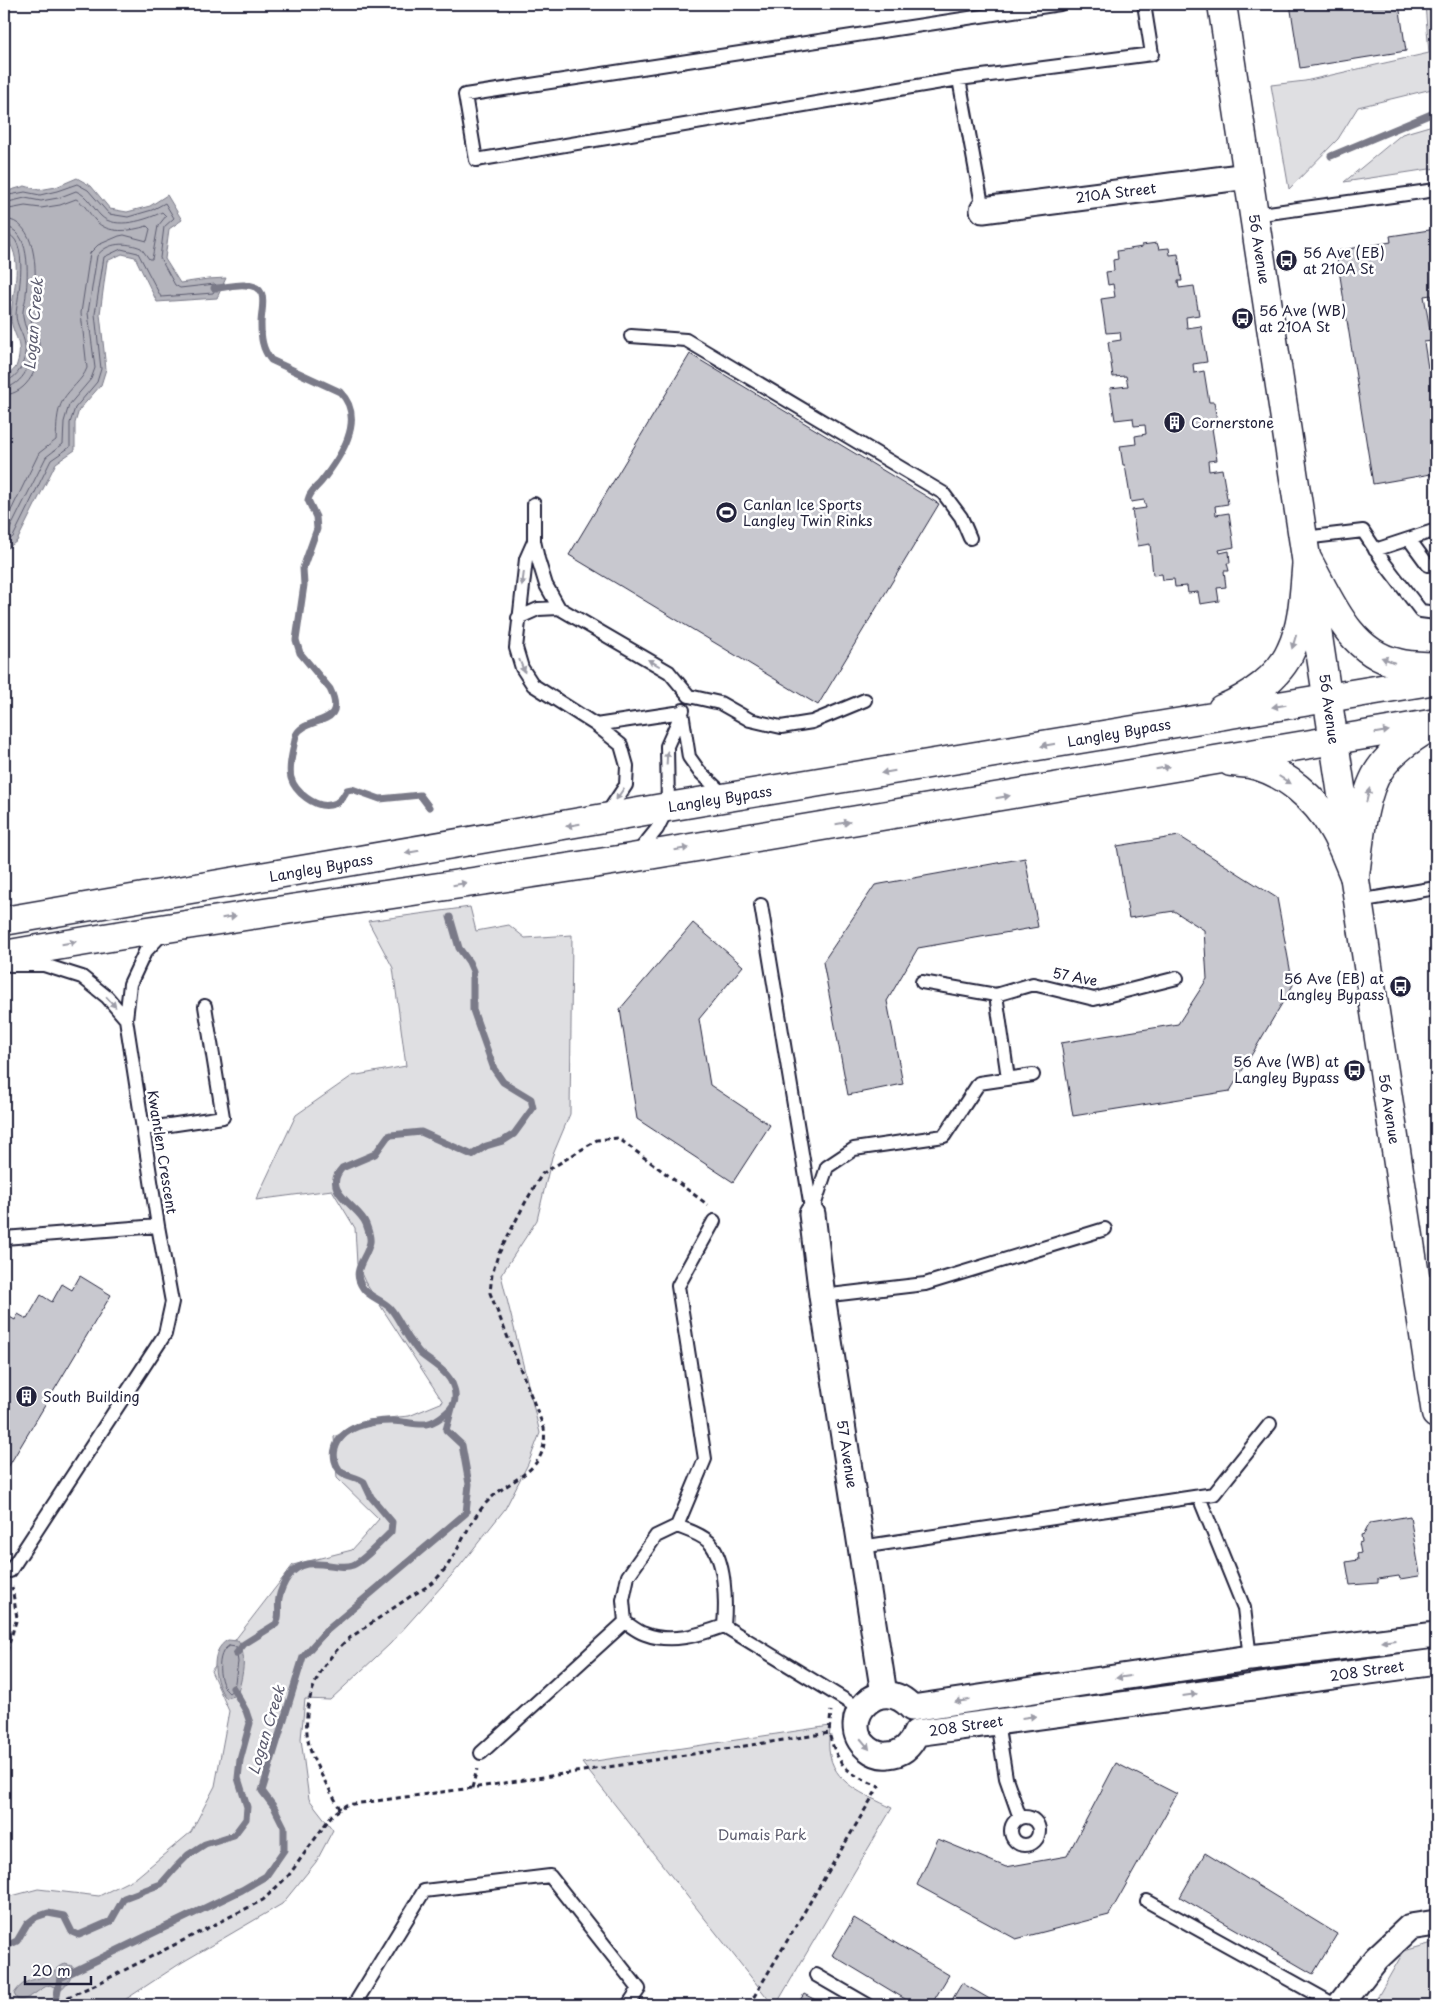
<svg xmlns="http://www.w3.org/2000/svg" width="1440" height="2009" font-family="'Playpen Sans',sans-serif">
	<rect width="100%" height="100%" fill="#fff"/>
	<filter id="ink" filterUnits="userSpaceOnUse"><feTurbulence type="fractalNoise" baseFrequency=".02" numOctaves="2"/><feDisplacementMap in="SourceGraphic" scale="10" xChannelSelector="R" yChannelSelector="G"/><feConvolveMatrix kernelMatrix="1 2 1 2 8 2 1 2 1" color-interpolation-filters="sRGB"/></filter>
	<g filter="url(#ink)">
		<path fill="#dfdfe2" stroke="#80808e" d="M1425 4H1436V88L1358 107 1338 139 1289 189 1271 85 1305 81 1429 53Z
			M1436 124V168L1344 182 1402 134Z
			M470 907 476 931 509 925 525 938 572 935 570 1114 552 1157 537 1220 501 1275 540 1433 528 1464 505 1509 459 1567 390 1644 330 1700 305 1699 301 1739 309 1799 333 1830 316 1862 282 1904 181 1963 117 2005H4V1898L38 1889 99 1896 137 1877 191 1832 215 1786 229 1711 211 1671 293 1565 352 1550 379 1519 337 1478 334 1437 368 1420 409 1416 443 1402 365 1282 357 1264 355 1228 332 1190 256 1200 296 1115 352 1076 406 1066 393 968 368 921Z
			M830 1726C830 1734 828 1742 829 1750 833 1784 864 1794 892 1808L776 2005H773L582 1763Z
			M1436 1942V2005H1373L1404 1951Z"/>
		<path fill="#b4b4bc" stroke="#7a7a88" d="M77 178 91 186 110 209 127 212 150 206 167 195 182 220 169 229 165 259 180 283 208 279 226 278 217 298 157 302 135 257 122 254 107 261 100 314 106 369 101 385 79 410 75 423V450L56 463 17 541 4 551V378C8 374 16 370 17 364 25 341 10 333 11 315 13 289 25 257 4 236V192L25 186 39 190 56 187Z
			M228 1640 238 1641C248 1656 242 1679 237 1695L226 1698C214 1684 208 1650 228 1640Z
			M65 1964 72 1966C72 1977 69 1983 60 1990L50 1985C38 1988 30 2002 17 1999L14 1994C25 1976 37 1982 52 1973 57 1970 59 1966 65 1964Z"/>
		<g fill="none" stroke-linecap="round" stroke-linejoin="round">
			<path stroke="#5c5c6f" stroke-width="1" d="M4 196 25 192 40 195 57 191 77 184 88 190 109 214 128 217 152 210 165 203 174 218 164 227 160 258 175 285 180 288 215 284 217 286 213 293 161 297 138 253 121 249 104 257 95 314 101 369 97 382 75 408 70 423V447L51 460 13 537 4 544
				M4 203 25 198 41 201 58 198 76 191C88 196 92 207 101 216 115 230 147 220 162 212L166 216 158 226 152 259H149L141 248C126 242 107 242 97 256L88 313 95 368 91 379 69 405 64 422 63 444 46 457 8 533 4 536
				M4 210 25 206 41 208 60 205 76 199C84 203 89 213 95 220 108 235 130 231 147 226L150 229 147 241 124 235 119 236 98 245 90 253 81 313 87 368C82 381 70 388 63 400 56 412 57 426 56 440L39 453 4 525
				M4 219C37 220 37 272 34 296 33 302 30 309 30 315 31 325 38 334 39 344 41 365 28 394 4 395
				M4 227C31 228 28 275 26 294 26 301 22 309 23 317 24 326 29 334 31 343 35 360 23 386 4 388
				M4 233C32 236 17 298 16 315 16 325 24 335 25 345 27 358 19 380 4 381
				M229 1646 236 1647 238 1662 234 1689 229 1693C218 1685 215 1652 229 1646Z"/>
			<path stroke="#7a7a88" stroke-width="7" d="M1331 156 1436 112
				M214 288C224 288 235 284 245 285 271 286 261 307 261 324 261 337 262 349 271 360L340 392C367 419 340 458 321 482 316 488 310 491 308 500L316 517 317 529 303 568 304 585 296 640 300 653 330 689C349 728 306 715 296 735 294 747 288 766 291 778 295 792 315 808 330 805 339 804 343 797 347 790L352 789 380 799 420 795 429 807
				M236 1654 244 1644 276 1624C281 1615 277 1607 279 1598 280 1592 284 1582 288 1577 306 1551 336 1572 353 1565 365 1560 381 1541 391 1532L392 1522 371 1497 364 1482C357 1476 346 1477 340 1471 335 1465 333 1456 335 1449 341 1426 371 1421 392 1421 403 1421 415 1425 426 1424 434 1423 440 1418 446 1413 452 1408 456 1403 455 1394 453 1374 436 1366 422 1355 417 1351 414 1345 410 1340 403 1330 398 1317 390 1308 382 1300 369 1297 363 1288 350 1270 367 1259 370 1242 371 1236 368 1230 366 1224 360 1206 320 1192 342 1168L375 1154 388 1136 391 1135 421 1132 472 1155 486 1146 503 1141 514 1134 533 1108 531 1099 503 1082 494 1069 473 1010V971L469 962 459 948 450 917
				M4 1947 17 1941 27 1924 36 1917 48 1913 64 1916 72 1932 79 1935 111 1921 124 1898 161 1884 175 1868 188 1855 205 1844 234 1835 246 1819 247 1807 238 1778 240 1760 250 1723 246 1711 233 1688
				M56 2000 60 1978 242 1890 266 1876 284 1850V1827L274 1807 262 1791 303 1657 325 1632 466 1513 469 1484 462 1445 446 1430 452 1408"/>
		</g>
		<path fill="#c8c8cf" stroke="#22223b" d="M1290 4H1399L1406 51 1300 68Z
			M1436 229V299L1432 300 1431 295 1424 296 1432 341 1424 342 1428 368 1436 366V479H1432L1431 474 1373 484 1336 251 1391 242 1390 236Z
			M1157 243 1159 249 1169 248 1170 255 1178 254 1182 281H1178L1179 288 1194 286 1199 315 1186 317 1187 328 1201 326 1207 362 1193 364 1194 373 1204 371 1209 402H1214L1218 427 1212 428 1217 460 1208 461 1209 471 1222 469 1228 504 1215 506 1216 515 1229 513 1234 547 1219 550 1220 553 1229 551 1230 563H1227L1229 571H1224L1226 587 1217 588 1219 601 1200 604 1198 592 1188 593 1187 586 1175 587 1174 579 1163 580 1162 574 1153 575 1150 544 1138 546 1132 510 1146 508 1144 500 1131 502 1125 465H1123L1120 446 1136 444 1135 436 1146 434 1145 425 1134 426 1133 418 1115 420 1110 388 1128 386 1126 376 1113 377 1108 342 1121 340 1120 332 1106 333 1101 299 1115 297 1113 284 1108 285 1106 272 1114 271 1113 260 1118 259 1117 251 1142 247V245Z
			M690 354 939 504 818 705 569 555Z
			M1179 836 1277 898 1293 985 1230 1091 1073 1116 1061 1043 1178 1024 1207 979 1204 930 1174 911 1129 918 1117 846Z
			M1025 858 1038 927 918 948 887 1001 903 1084 848 1095 823 962 875 885Z
			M693 923 743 966 699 1019 710 1085 770 1125 733 1182 637 1119 620 1009Z
			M80 1276 111 1295 4 1474V1318L6 1315 15 1320 18 1314 27 1319 41 1295 52 1302 62 1284 72 1290Z
			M1410 1516 1420 1574 1419 1576 1400 1579 1399 1576 1378 1579V1583L1350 1585 1346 1562 1358 1560 1357 1554 1361 1553 1359 1543 1362 1542 1361 1535 1364 1534 1370 1523Z
			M1116 1763 1177 1794 1109 1915 1016 1939 917 1885 938 1839 1006 1867 1067 1856Z
			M1205 1853 1337 1934 1313 1974 1180 1897Z
			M854 1918 949 1975 931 2005H915L832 1955Z
			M962 1983 1000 2005H949Z
			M804 1994 825 2005H797Z"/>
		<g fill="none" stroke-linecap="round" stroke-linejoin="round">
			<defs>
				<path id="service" d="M959 79 476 160 465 95 1060 4
					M983 210 959 79 1152 54 1144 4
					M1254 215 1436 190
					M631 336 686 340 943 493 961 517 970 538
					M534 504V541L538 559 546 585 559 608 669 672 689 696 720 703 750 720 781 727 812 722 865 700
					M1304 538 1363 531 1385 564 1421 611 1436 613
					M1409 539 1428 565
					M534 541 526 559 516 648 522 668 533 685 596 725 621 745 627 766 626 785 606 815
					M1375 550 1433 531 1436 536
					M518 618 538 609 559 608
					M596 725 682 712 689 757 699 771 726 797
					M636 855 657 829 668 807 667 746 683 710
					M1358 901 1436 888
					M761 905 812 1214
					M10 965H44L82 977 107 997 126 1019
					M922 982 996 995 1008 1078
					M996 995 1033 984 1094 999 1177 978
					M143 1129 223 1117 205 1006
					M812 1212 827 1167 854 1149 944 1136 979 1083 1033 1075
					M714 1221 678 1286 705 1459 677 1526C687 1530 701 1534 709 1542 726 1560 726 1602 724 1626
					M4 1238 158 1226 126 1019 130 984 145 952 164 932
					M1416 1284 1436 1281
					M822 1296 925 1284 1105 1229
					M1199 1497 1244 1608 1250 1658
					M677 1526 656 1536 628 1576 623 1600 625 1622C631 1626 638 1632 645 1634 671 1644 699 1635 724 1626
					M861 1547 1214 1494 1270 1424
					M10 1571 165 1334 172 1302 158 1226
					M724 1626 860 1709
					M997 1722 1006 1778 1020 1818
					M481 1753 625 1622
					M1011 1831a14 14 0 1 1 28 0a14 14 0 1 1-28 0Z
					M1147 1901 1335 2005
					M816 1975 868 2005
					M354 2005 424 1891 550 1876 639 1989 628 2005"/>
				<path id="minor" d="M983 210 1248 176
					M812 1214 822 1296 884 1694
					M1436 1635 1250 1658 912 1708C880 1671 835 1720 867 1748 873 1753 880 1756 888 1755 903 1754 911 1745 916 1733L1436 1662
					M1340 2005 1376 1959 1410 1927 1436 1923"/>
				<path id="secondary" d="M1222 4 1436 1414"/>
				<path id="primary" d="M1307 559C1329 598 1349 653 1398 663 1410 666 1424 666 1436 667
					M1222 709C1248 698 1279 678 1291 650 1304 623 1304 589 1307 559
					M1231 762C1237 763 1244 763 1250 764 1284 771 1316 799 1333 829 1342 844 1348 862 1355 878
					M1355 876C1359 846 1362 794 1380 769 1392 751 1412 738 1430 727
					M4 921 668 807 1436 680
					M4 955C212 918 422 891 631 858 900 815 1168 766 1436 723"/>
			</defs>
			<use href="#service" stroke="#22223b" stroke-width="16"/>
			<use href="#minor" stroke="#22223b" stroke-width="29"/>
			<use href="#secondary" stroke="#22223b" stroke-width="31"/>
			<use href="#primary" stroke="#22223b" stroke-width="31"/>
			<path stroke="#22223b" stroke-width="3" stroke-dasharray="5 4" stroke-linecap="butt" d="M4 1660 17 1618 12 1587
				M472 1788 477 1769
				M340 1809C331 1791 319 1773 312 1755 296 1711 317 1661 354 1635 373 1622 392 1609 411 1596 418 1592 426 1588 433 1582 458 1560 465 1524 488 1501 513 1475 549 1473 544 1428L490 1293 492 1274 498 1255 525 1203 542 1174 597 1140 618 1138 708 1205
				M51 2005 101 1982 263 1900 289 1875 332 1815 346 1805 472 1788 829 1733 831 1711
				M749 2005 879 1786C847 1774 838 1766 829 1733"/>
			<use href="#service" stroke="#fff" stroke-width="12"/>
			<use href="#minor" stroke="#fff" stroke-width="25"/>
			<use href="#secondary" stroke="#fff" stroke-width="28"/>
			<use href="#primary" stroke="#fff" stroke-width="28"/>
		</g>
		<defs><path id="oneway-solid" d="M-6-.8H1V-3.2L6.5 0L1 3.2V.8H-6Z" transform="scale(1.25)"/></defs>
		<g fill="#9c9ca7">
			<use href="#oneway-solid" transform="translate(523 579) rotate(97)"/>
			<use href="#oneway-solid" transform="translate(1294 642) rotate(107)"/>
			<use href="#oneway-solid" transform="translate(1388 660) rotate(-158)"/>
			<use href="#oneway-solid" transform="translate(654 663) rotate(-150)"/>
			<use href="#oneway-solid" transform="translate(522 666) rotate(67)"/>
			<use href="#oneway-solid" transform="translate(1279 706) rotate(171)"/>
			<use href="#oneway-solid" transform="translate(1382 732) rotate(-9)"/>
			<use href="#oneway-solid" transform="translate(1048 745) rotate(170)"/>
			<use href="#oneway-solid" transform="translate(667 758) rotate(-87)"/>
			<use href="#oneway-solid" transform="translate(1163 768) rotate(-10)"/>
			<use href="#oneway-solid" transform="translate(888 772) rotate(170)"/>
			<use href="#oneway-solid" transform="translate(1285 780) rotate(32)"/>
			<use href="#oneway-solid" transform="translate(620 794) rotate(124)"/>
			<use href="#oneway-solid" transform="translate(1368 795) rotate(-77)"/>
			<use href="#oneway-solid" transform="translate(1003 797) rotate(-10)"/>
			<use href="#oneway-solid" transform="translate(843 823) rotate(-9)"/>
			<use href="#oneway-solid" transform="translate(573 825) rotate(170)"/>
			<use href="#oneway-solid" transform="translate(682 849) rotate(-9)"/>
			<use href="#oneway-solid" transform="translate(412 852) rotate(170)"/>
			<use href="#oneway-solid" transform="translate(460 884) rotate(-9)"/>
			<use href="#oneway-solid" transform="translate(229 917) rotate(-9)"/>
			<use href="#oneway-solid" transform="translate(69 943) rotate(-10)"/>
			<use href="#oneway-solid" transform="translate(111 1002) rotate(48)"/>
			<use href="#oneway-solid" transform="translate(1388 1641) rotate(173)"/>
			<use href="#oneway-solid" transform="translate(1123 1677) rotate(172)"/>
			<use href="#oneway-solid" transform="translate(1190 1695) rotate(-8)"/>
			<use href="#oneway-solid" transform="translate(962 1701) rotate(172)"/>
			<use href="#oneway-solid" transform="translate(1029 1717) rotate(-8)"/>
			<use href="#oneway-solid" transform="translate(865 1744) rotate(50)"/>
		</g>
	</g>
	<defs>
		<symbol id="bus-disc" viewBox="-11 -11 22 22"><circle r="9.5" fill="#22223b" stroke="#fff"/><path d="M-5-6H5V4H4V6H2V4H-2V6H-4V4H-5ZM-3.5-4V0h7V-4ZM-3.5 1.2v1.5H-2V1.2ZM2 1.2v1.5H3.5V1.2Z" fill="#fff"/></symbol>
		<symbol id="building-disc" viewBox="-11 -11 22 22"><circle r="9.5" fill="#22223b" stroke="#fff"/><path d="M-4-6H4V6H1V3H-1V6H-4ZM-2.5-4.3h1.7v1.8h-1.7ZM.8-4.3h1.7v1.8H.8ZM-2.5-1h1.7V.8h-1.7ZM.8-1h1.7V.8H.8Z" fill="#fff"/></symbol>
		<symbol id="stadium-disc" viewBox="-11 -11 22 22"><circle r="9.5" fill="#22223b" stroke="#fff"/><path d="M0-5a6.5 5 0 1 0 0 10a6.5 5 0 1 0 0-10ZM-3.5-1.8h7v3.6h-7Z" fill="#fff"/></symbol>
	</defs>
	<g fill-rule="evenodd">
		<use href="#bus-disc" x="1274" y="248" width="25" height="25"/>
		<use href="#bus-disc" x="1230" y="306" width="25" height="25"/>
		<use href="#building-disc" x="1162" y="410" width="25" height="25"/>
		<use href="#stadium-disc" x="714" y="500" width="25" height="25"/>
		<use href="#bus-disc" x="1388" y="974" width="25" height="25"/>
		<use href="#bus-disc" x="1342" y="1058" width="25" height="25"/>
		<use href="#building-disc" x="14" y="1384" width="25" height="25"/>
	</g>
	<g text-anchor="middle" stroke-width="5" stroke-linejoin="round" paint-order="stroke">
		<g font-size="14" fill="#22223b" stroke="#fff">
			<text transform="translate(1116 193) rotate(-7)" y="5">210A Street</text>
			<text transform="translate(1259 249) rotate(81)" y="5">56 Avenue</text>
			<text transform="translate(1329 709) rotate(82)" y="5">56 Avenue</text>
			<text transform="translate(1119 733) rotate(-10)" y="5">Langley Bypass</text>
			<text transform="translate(720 799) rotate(-9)" y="5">Langley Bypass</text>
			<text transform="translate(321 868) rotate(-10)" y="5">Langley Bypass</text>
			<text transform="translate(1075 977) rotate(11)" y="5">57 Ave</text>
			<text transform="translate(1389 1109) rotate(81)" y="5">56 Avenue</text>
			<text transform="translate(162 1152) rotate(81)" y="5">Kwantlen Crescent</text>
			<text transform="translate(847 1454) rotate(81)" y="5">57 Avenue</text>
			<text transform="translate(1367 1671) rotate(-8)" y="5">208 Street</text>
			<text transform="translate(966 1726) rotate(-8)" y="5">208 Street</text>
		</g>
		<g font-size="14" fill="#22223b" stroke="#fff" text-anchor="start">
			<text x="1303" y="258">56 Ave (EB)<tspan x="1303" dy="16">at 210A St</tspan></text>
			<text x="1259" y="316">56 Ave (WB)<tspan x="1259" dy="16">at 210A St</tspan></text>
			<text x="1191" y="428">Cornerstone</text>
			<text x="743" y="510">Canlan Ice Sports<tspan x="743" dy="16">Langley Twin Rinks</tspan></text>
			<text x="1384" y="984" text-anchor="end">56 Ave (EB) at<tspan x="1384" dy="16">Langley Bypass</tspan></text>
			<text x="1339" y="1067" text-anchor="end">56 Ave (WB) at<tspan x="1339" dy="16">Langley Bypass</tspan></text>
			<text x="43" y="1402">South Building</text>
		</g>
		<g font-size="14" fill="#5b5b6d" stroke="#fff">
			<text x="762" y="1840">Dumais Park</text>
		</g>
		<g font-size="15" font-style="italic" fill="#5c5c6f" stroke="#fff">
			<text transform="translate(34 324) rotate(-85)" y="5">Logan Creek</text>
			<text transform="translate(267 1730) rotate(-73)" y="5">Logan Creek</text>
		</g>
	</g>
	<rect width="1440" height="2009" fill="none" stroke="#fff" stroke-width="20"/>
	<rect x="10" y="10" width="1420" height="1989" fill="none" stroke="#22223b" stroke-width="2" filter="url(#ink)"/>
	<path d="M25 1976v8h66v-8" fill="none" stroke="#22223b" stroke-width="2.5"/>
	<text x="32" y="1976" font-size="15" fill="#22223b" stroke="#ffffff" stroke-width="4" paint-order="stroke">20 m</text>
</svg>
